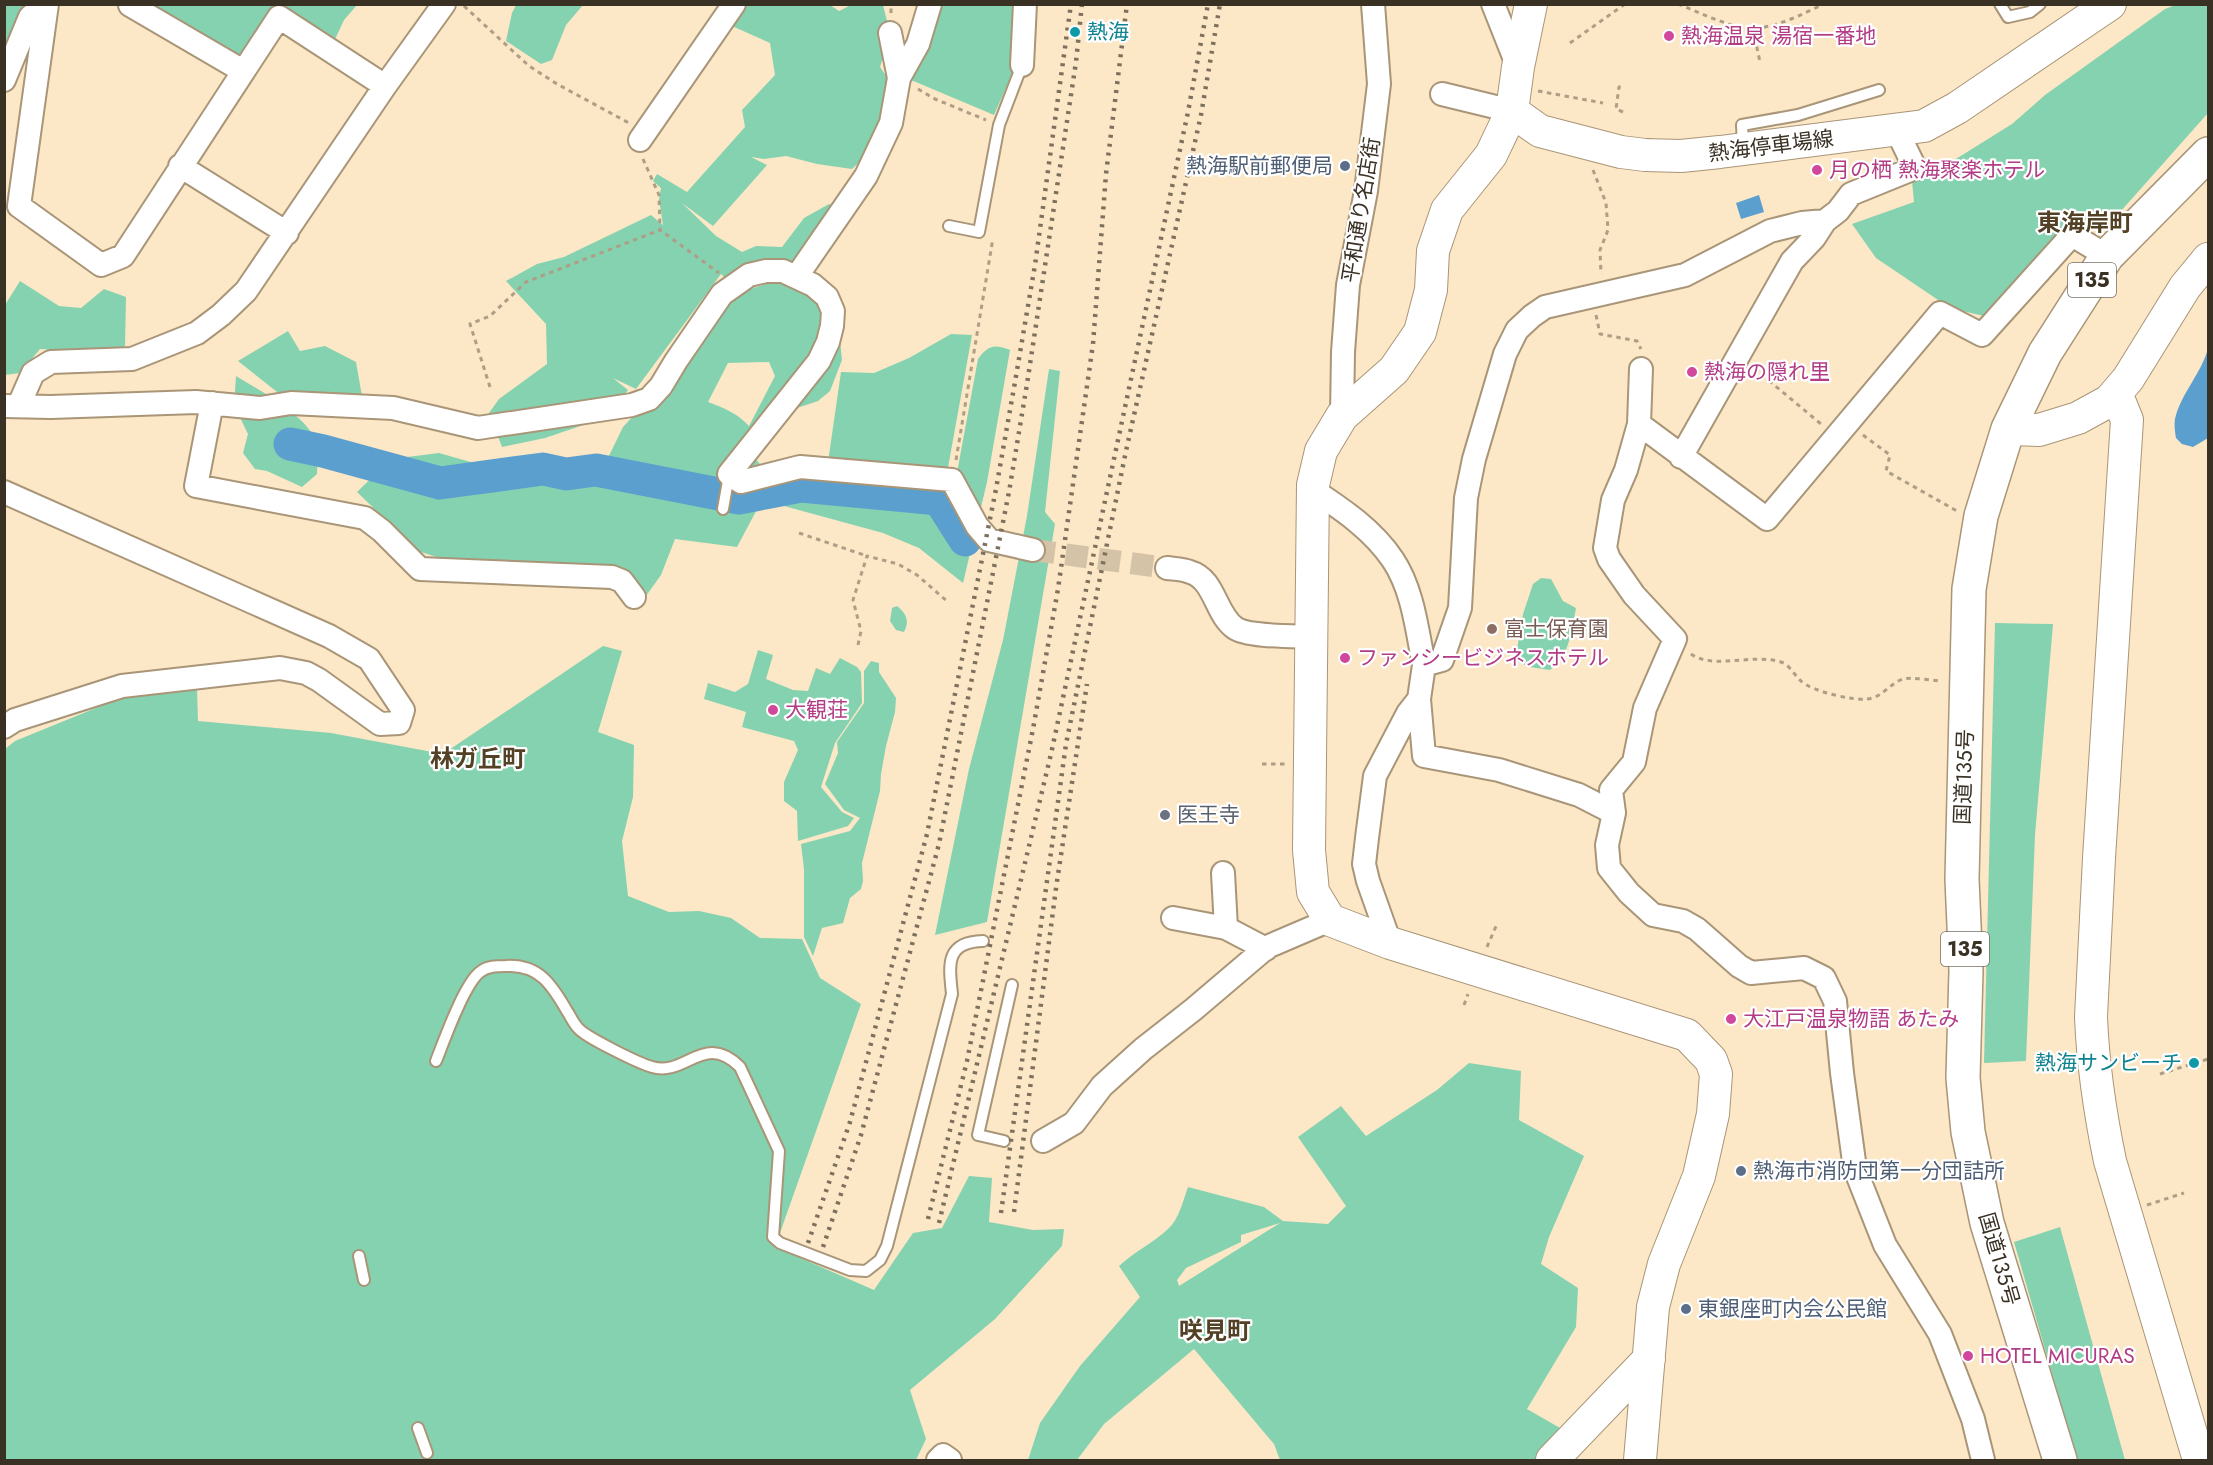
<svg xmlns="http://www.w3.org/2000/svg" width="2213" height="1465" font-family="Jost,'Noto Sans JP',sans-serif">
	<rect width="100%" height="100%" fill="#fce7c7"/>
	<path fill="#85d2b0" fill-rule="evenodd" d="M5 5H41L5 56Z
		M144 5H357L344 20 330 50 279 17 240 62Z
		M516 5V4L583 5 566 25 552 60 541 64 506 41 512 13Z
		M742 5H830L839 11 851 5H883L888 25 886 47 880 67 892 85C887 118 878 147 852 169L817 164 786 156 764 159 751 157 767 165 713 226 682 203 716 236 742 252 756 246 782 247 804 218 829 204 837 207 792 269 734 275 725 278 721 274 636 389 613 378 628 390 607 417 545 438 502 447 489 413 499 399 547 364 546 324 506 281 537 264 564 257 651 215 663 225 659 199 661 188 653 181 657 174 687 192 745 127 742 110 775 75 770 43 732 26Z
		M930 5H1019L1016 65 994 115 904 77Z
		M2176 5H2208V113L2105 229 2078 221 1988 317 1950 308 1876 258 1852 224 1914 202 1912 181 1927 177 2012 124 2045 95 2165 9Z
		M20 281 59 306 81 308 104 289 126 297 125 346 107 353 40 349 20 373 5 375V305Z
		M776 281 806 289 832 320 840 341 842 360 830 391 818 401 776 415 753 456 765 470 956 478 978 359C988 345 995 344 1010 350L987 482 963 583 919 548 883 533 762 500 737 547 675 539 661 575 638 607 624 583 533 564 492 560H446L418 551 357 492 391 459 439 453 481 465 507 460 565 478 566 474 654 484 685 481 603 468 623 427 638 411 659 399 729 304 750 289ZM769 362 775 376 749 426C737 413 724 408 708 402L728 363Z
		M288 331 300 351 325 346 356 362 363 402 286 399 238 361Z
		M951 334 972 335 947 473 828 462 841 372 874 373 909 358Z
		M1049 369 1060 371 1045 512 1055 524 987 922 935 935 969 769 1003 640 1027 516Z
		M236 376C259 390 306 415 316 441 320 450 317 464 317 474L302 487 267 471 255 469 243 453 248 434 234 405Z
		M1541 578 1551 579 1563 601 1576 608 1571 635 1563 659 1550 670 1530 667 1515 661 1523 614 1533 584Z
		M897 606C906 613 910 621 904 632L896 630 890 621 892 608Z
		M1995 623 2053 624 2035 835 2026 1061 1984 1063Z
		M603 646 622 651 598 732 634 745 633 797 622 841 628 896 669 912 699 911 731 918 760 938 802 939 820 978 861 1004 775 1247 874 1290 913 1233 942 1228 969 1176 992 1178 989 1222 1033 1230 1064 1229 1062 1246 995 1319 910 1390 926 1439 916 1460H5V749L15 741 140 690 197 689 198 721 331 733 443 754Z
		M758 650 773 655 766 679 793 690 808 691 816 668 830 674 840 658 857 667 861 672 862 703 835 743 821 787 842 812 854 818 848 826 798 841 797 811 784 801V782L798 750 794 741 742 727 746 712 704 699 708 683 735 692 748 684Z
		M871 661 879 663V672L896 698 895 712 886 746 881 774 880 791 862 863 863 881 861 889 850 898 843 923 822 928 813 956 804 937V869L801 844 850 831 860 818 844 810 825 784 838 753 837 742 864 703V671Z
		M1469 1063 1521 1071 1519 1120 1584 1156 1549 1237 1541 1264 1578 1288 1576 1327 1527 1409 1560 1428 1537 1460H1280L1274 1444 1194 1349 1104 1424 1077 1460H1028L1040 1423 1080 1366 1140 1297 1119 1266C1134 1252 1153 1243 1168 1229 1179 1219 1183 1201 1188 1187L1264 1207 1283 1221 1328 1224 1346 1206 1298 1137 1341 1106 1366 1136 1437 1090ZM1280 1223 1179 1286 1177 1280 1186 1268 1241 1242V1235Z
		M2060 1227 2125 1460H2077L2014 1242Z"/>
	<path fill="#5b9fce" d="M1759 195 1764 212 1741 219 1736 203Z
		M2208 348V438L2193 447 2182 444 2176 438C2175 432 2174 425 2175 419 2181 393 2202 373 2208 348Z"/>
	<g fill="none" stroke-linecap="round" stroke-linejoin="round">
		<path stroke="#5b9fce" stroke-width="33" d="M290 444 323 451 440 483 543 469 566 474 596 470 739 498 801 486 939 499 965 540"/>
		<path stroke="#d5c3a7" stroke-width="22" stroke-dasharray="22 11" stroke-linecap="butt" d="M1033 550 1167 568"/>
		<defs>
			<path id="lane" d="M2000 4 2008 17 2030 12 2040 4
				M1743 146 1742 125 1798 115 1879 90
				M949 226 979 232 999 125 1022 65
				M723 509 729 475
				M436 1061C444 1041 464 984 480 972 487 966 497 966 506 966 539 964 552 985 567 1011 571 1017 574 1025 580 1030 590 1039 638 1063 652 1067 686 1077 704 1031 740 1067L779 1151 773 1237 780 1243 850 1270 866 1271 880 1260 887 1246 952 994C949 965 945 942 983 941
				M1004 1141 978 1135 1012 985
				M359 1256 364 1280
				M418 1428 427 1453"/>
			<path id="street" d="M47 4 19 206 101 265 123 256 279 17 385 86
				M1493 4 1518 67
				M130 5 243 71
				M890 33 899 78 918 44 930 4
				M1022 65 1025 4
				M4 80 30 17 46 4
				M1442 94 1512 111
				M640 140 734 4
				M180 166 287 233
				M1825 221 1802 223 1770 231 1685 275 1545 307 1532 316 1517 330 1505 354 1474 459 1466 498 1460 608 1442 660 1424 665 1419 699 1424 756 1499 770 1579 795 1614 813 1607 845 1609 868 1629 893 1653 915 1683 921 1697 929 1739 966 1751 973 1804 968 1824 978 1835 1001 1842 1073 1855 1169 1885 1245 1940 1334 1973 1419 1983 1460
				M797 276 866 176 891 123 899 78
				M212 403 196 486 365 518 382 531 420 569 612 577 622 581 634 597
				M19 405 33 373 51 362 132 359 197 333 221 315 246 291 385 86 444 4
				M4 406 51 407 196 402 260 408 291 403 393 408 478 428 632 405 649 399 661 386 676 361 722 294 749 275 766 271H783L813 285 827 297 833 311 832 326 828 342 819 361 729 474 741 482 800 467 952 480 977 526 989 540 1033 550
				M1342 416 1343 352 1348 285 1366 191 1379 84 1373 4
				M1639 424 1767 519 1940 313 1982 335 2072 235 2107 256
				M1681 457 1792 261 1814 238 1825 221 1838 211 1851 194 1915 168 1897 131
				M1313 490C1342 509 1373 530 1393 560 1413 590 1417 630 1424 665
				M4 492 329 636 369 659 403 710 399 723 380 724 319 680 306 673 280 668 122 686 15 720 4 727
				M1167 568C1175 569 1183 569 1190 572 1215 579 1215 614 1235 628 1248 637 1296 636 1313 637
				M1614 813 1611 790 1634 762 1645 708 1675 639 1634 595 1609 559 1605 548 1613 500 1626 470 1639 424 1641 369
				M1223 873 1226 928 1266 949
				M1173 918 1226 928
				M1390 943 1368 881 1364 864 1367 838 1375 776 1408 713 1419 699
				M1043 1141 1074 1123 1102 1086 1143 1049 1194 1009 1267 947 1330 920
				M938 1460 943 1455 950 1460"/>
			<path id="secondary" d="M1531 4 1518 67 1512 111 1491 155 1447 210 1433 251 1431 290 1420 332 1394 370 1342 416 1321 451 1313 485 1309 850 1313 892 1330 920 1390 943 1687 1035 1711 1060 1716 1074 1713 1114 1699 1176 1664 1264 1653 1307 1640 1460
				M1512 111 1540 131 1621 152 1645 155 1681 156 1720 152 1924 126 1957 108 2110 4
				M2116 393 2127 420 2099 858 2091 1017C2093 1066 2100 1113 2110 1161L2199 1460
				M2008 429 2039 430 2078 418 2109 401 2128 379 2185 287 2208 259
				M1552 1460 1649 1359"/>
			<path id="highway" d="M2060 1460 1987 1223 1968 1132 1963 1078 1966 971 1962 879 1969 589 1981 516 2008 429 2045 353 2107 256 2208 154"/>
		</defs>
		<use href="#lane" stroke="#a99577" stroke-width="14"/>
		<use href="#street" stroke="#a99577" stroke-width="26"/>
		<use href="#secondary" stroke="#a99577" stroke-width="34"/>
		<use href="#highway" stroke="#a99577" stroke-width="36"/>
		<path stroke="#ae9e86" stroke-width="3" stroke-dasharray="4.5 4.5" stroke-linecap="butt" d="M1678 4C1699 12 1732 29 1753 28 1777 28 1802 14 1824 4
			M464 6 529 66 557 84 629 123
			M891 13V4
			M1753 29 1760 62
			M1570 43 1625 4
			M918 89 935 99 986 120
			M1538 91 1603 103
			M1623 112 1616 109 1619 87H1624
			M643 159 659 195 660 230 719 273
			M1593 170 1606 203 1608 230 1600 250 1601 274
			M1596 315 1600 334 1637 341 1641 349
			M1755 369 1821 424
			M490 387 470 324 490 316 526 282 660 230
			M1863 435 1890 455 1886 471 1957 511
			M956 460 993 238
			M799 533 867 556
			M858 645 861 631 853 600 867 556 898 564 917 575 948 602
			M1691 654C1713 670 1753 653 1781 662 1790 665 1794 675 1801 681 1811 691 1853 701 1867 699 1882 698 1890 683 1903 679 1911 677 1931 680 1940 681
			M1262 764H1285
			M1487 947 1497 924
			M1464 1005 1468 994
			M2160 1074 2208 1059
			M2147 1205 2184 1193"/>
		<use href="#lane" stroke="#fff" stroke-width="10"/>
		<use href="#street" stroke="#fff" stroke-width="22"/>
		<use href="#secondary" stroke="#fff" stroke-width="32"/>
		<use href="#highway" stroke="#fff" stroke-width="33"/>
		<path stroke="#7d705d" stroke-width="4.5" stroke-dasharray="3 6" stroke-linecap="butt" d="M1014 1212 1056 888 1087 684
			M1001 1213 1066 744 1126 451 1201 115 1220 4
			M928 1219 967 1061 1033 729 1058 589 1093 344 1106 174 1127 4
			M939 1223 1051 754 1188 112 1208 4
			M808 1243 850 1122 927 834 996 489 1015 382 1035 265 1071 4
			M823 1247 861 1135 939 844 1009 492 1027 384 1076 62 1082 4"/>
	</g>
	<g fill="#0f9aa8" stroke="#fff" stroke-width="2">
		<circle cx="1075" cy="32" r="6"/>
		<circle cx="2194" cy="1063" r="6"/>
	</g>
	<g fill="#d1479c" stroke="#fff" stroke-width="2">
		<circle cx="1669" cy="36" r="6"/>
		<circle cx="1817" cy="170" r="6"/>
		<circle cx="1692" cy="372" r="6"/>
		<circle cx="1345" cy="658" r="6"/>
		<circle cx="773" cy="710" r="6"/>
		<circle cx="1731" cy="1019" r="6"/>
		<circle cx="1968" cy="1356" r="6"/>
	</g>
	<g fill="#5c6f8a" stroke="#fff" stroke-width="2">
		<circle cx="1345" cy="166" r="6"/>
		<circle cx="1741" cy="1171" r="6"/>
		<circle cx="1686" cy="1309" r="6"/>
	</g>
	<circle fill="#8d6e63" stroke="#fff" stroke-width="2" cx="1492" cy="629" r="6"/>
	<circle fill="#6b7280" stroke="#fff" stroke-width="2" cx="1165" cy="815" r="6"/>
	<g text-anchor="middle" stroke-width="4.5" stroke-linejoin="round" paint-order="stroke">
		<g fill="#fff" stroke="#756f66" stroke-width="1.5">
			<rect x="2068" y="263" width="48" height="34" rx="4.5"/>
			<rect x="1941" y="932" width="48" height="34" rx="4.5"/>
		</g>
		<g font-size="20" font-weight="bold" fill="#3a3125">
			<text x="2092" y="287">135</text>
			<text x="1965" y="956">135</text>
		</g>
		<g font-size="21" fill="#0d838f" stroke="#fff" text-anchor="start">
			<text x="1087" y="39">熱海</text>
			<text x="2182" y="1070" text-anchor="end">熱海サンビーチ</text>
		</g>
		<g font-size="21" fill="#b23c85" stroke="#fff" text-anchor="start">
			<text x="1681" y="43">熱海温泉 湯宿一番地</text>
			<text x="1829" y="177">月の栖 熱海聚楽ホテル</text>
			<text x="1704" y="379">熱海の隠れ里</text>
			<text x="1357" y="665">ファンシービジネスホテル</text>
			<text x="785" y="717">大観荘</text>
			<text x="1743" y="1026">大江戸温泉物語 あたみ</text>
			<text x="1980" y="1363">HOTEL MICURAS</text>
		</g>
		<g font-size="21" fill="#3a3125" stroke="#fff">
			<text transform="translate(1771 146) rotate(-7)" y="7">熱海停車場線</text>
			<text transform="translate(1361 210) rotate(-81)" y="7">平和通り名店街</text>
			<text transform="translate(1964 777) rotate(-88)" y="7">国道135号</text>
			<text transform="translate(1999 1259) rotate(74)" y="7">国道135号</text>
		</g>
		<g font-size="21" fill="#4e5e75" stroke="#fff" text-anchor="start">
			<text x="1333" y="173" text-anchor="end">熱海駅前郵便局</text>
			<text x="1753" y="1178">熱海市消防団第一分団詰所</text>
			<text x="1698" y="1316">東銀座町内会公民館</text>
		</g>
		<g font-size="21" fill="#785e54" stroke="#fff" text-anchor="start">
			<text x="1504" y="636">富士保育園</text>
		</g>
		<g font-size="21" fill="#5b616d" stroke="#fff" text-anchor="start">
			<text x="1177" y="822">医王寺</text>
		</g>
		<g font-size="24" font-weight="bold" fill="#534126" stroke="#fff">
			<text x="2085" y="231">東海岸町</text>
			<text x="478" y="767">林ガ丘町</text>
			<text x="1215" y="1339">咲見町</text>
		</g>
	</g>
	<rect width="2213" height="1465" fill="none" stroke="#3a3125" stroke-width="12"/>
</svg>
